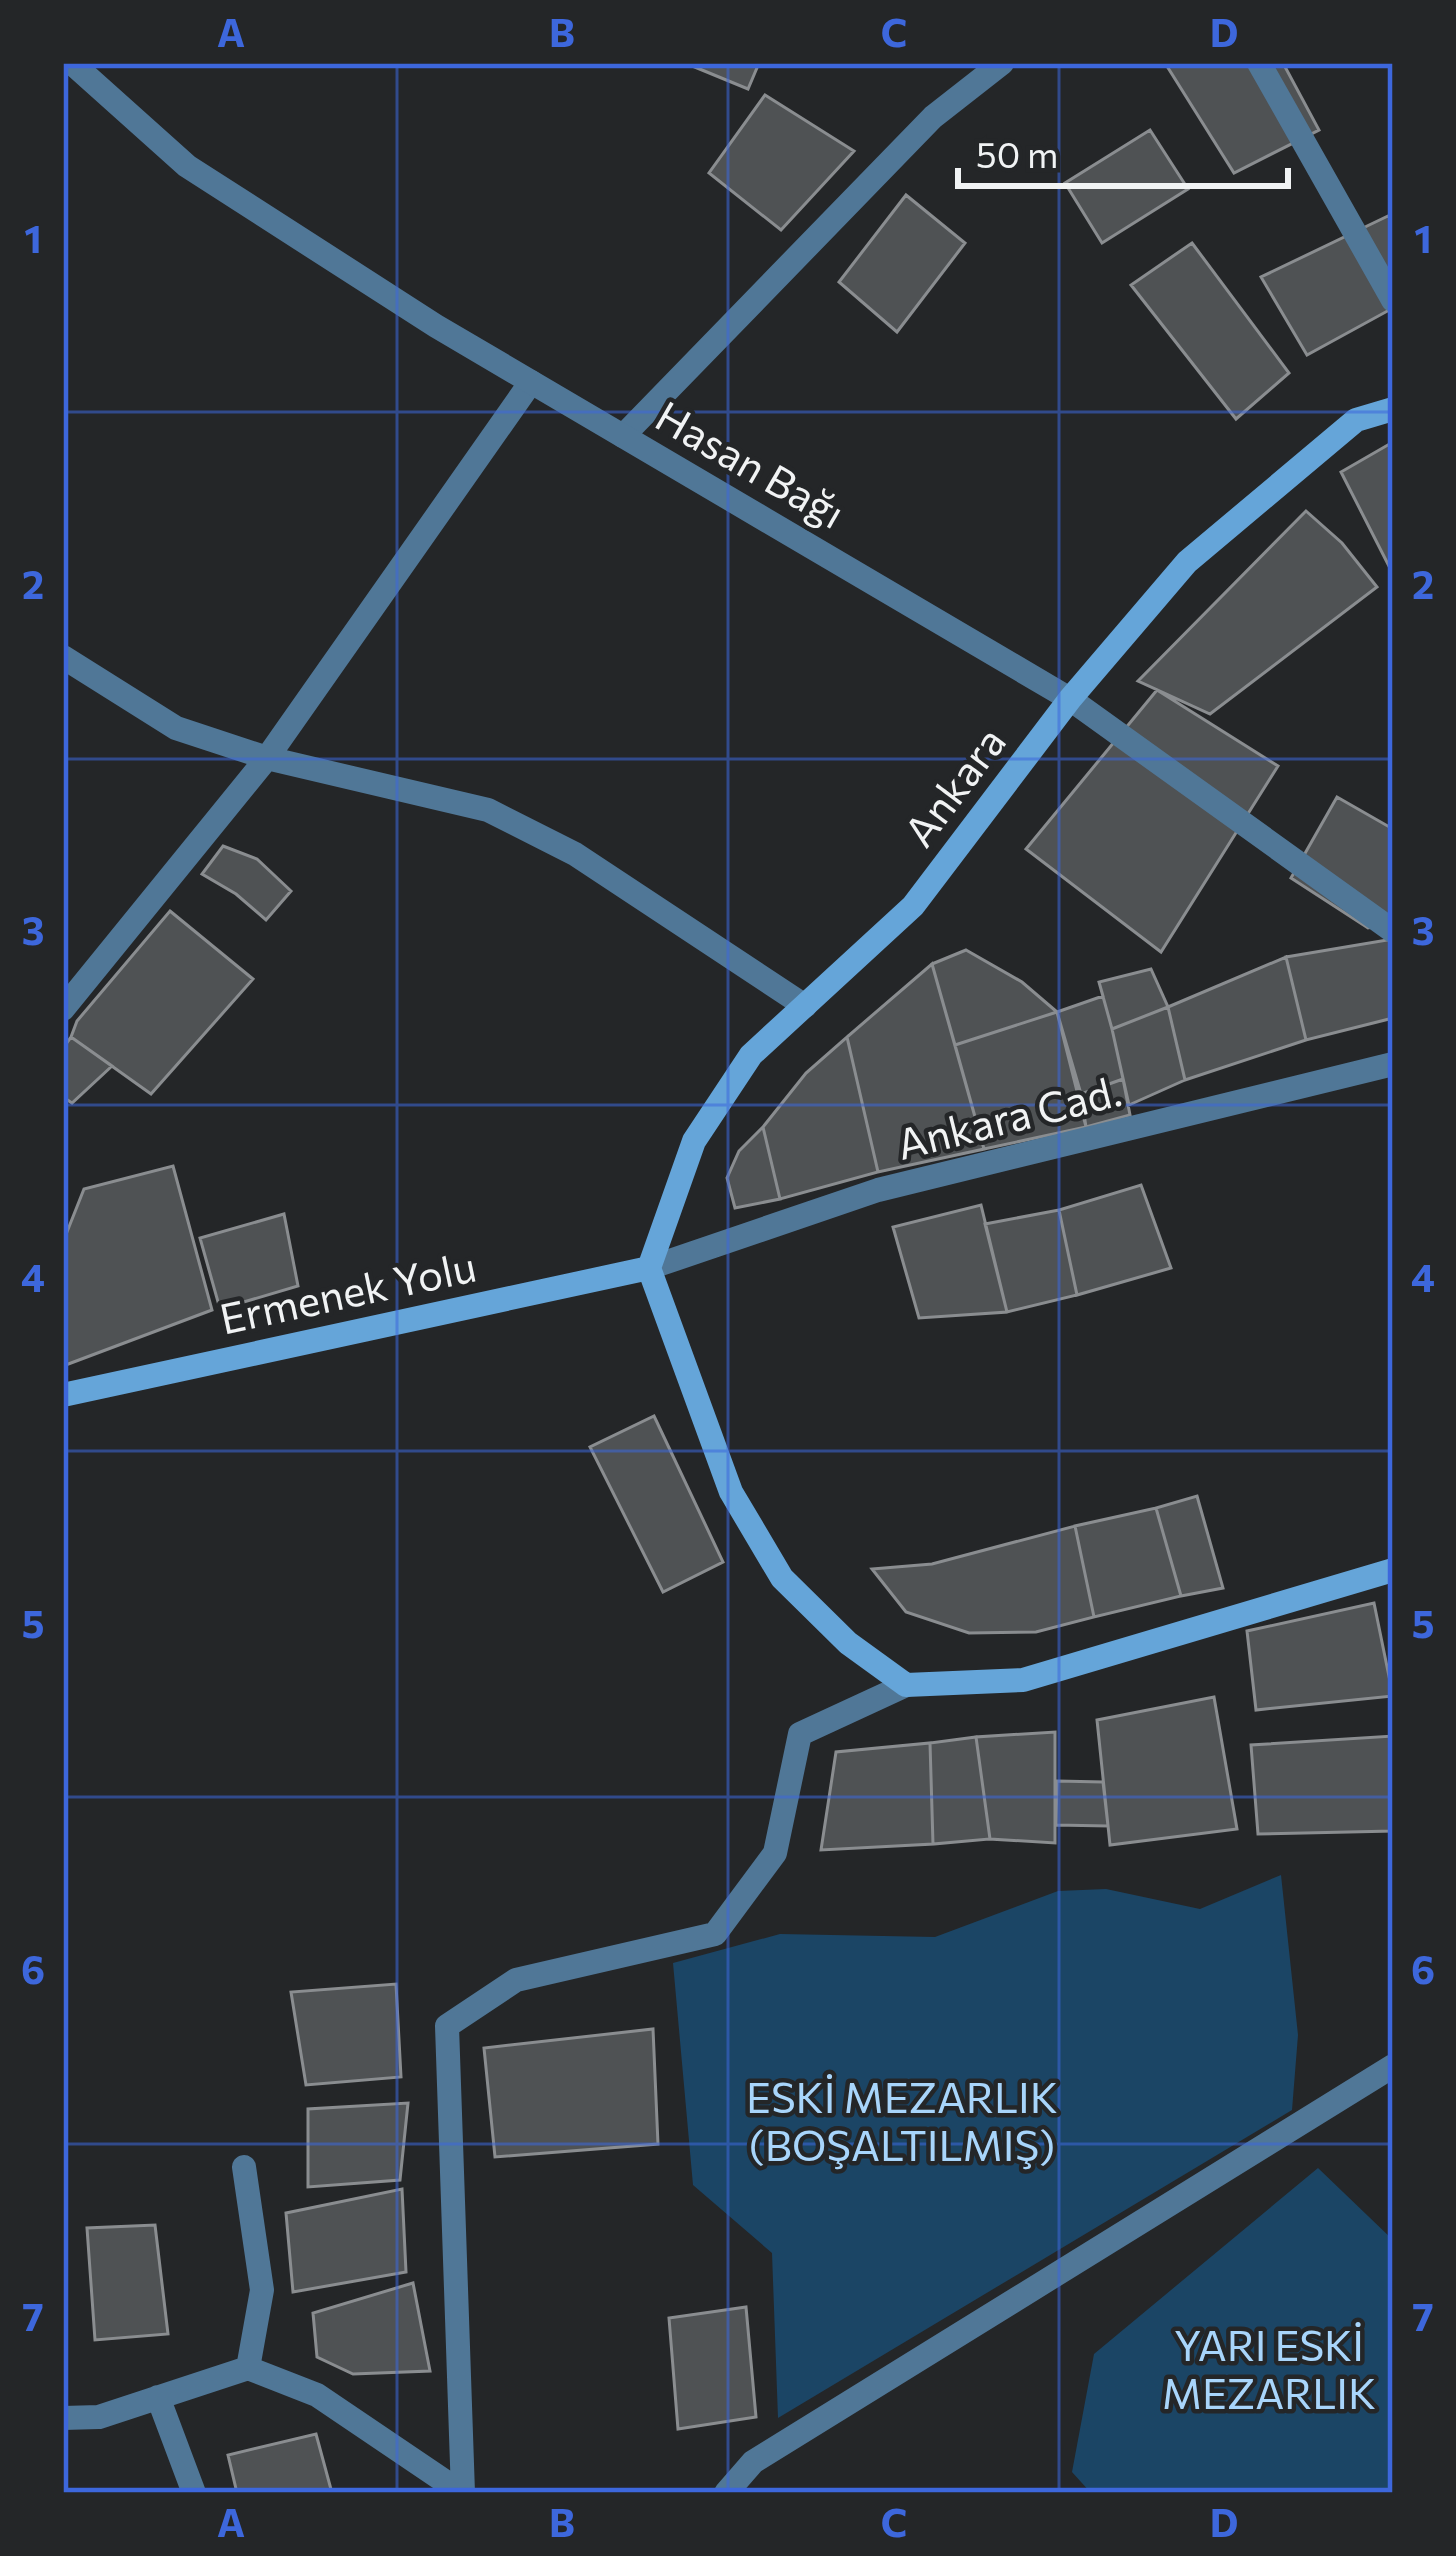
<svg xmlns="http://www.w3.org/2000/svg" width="1456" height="2556" font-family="Commissioner,sans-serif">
	<rect width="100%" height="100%" fill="#242628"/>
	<path fill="#1b4565" d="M1281 1875 1298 2035 1292 2110 778 2418 772 2253 693 2185 673 1963 780 1934 935 1937 1058 1891 1106 1889 1200 1909Z
		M1318 2168 1393 2240V2493H1091L1072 2472 1094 2354Z"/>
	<path fill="#4f5254" stroke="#8a8d90" stroke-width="3" d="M685 63H759L748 89Z
		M1165 63H1283L1319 130 1234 173Z
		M765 95 854 151 781 230 709 173Z
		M1150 130 1188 189 1102 243 1065 183Z
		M906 195 965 243 897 332 839 282Z
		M1390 215 1393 308 1307 355 1261 277Z
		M1192 243 1289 373 1236 419 1131 285Z
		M1393 442V574L1341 472Z
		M1306 511 1342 543 1377 587 1210 714 1138 681Z
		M1157 690 1278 766 1161 952 1026 849Z
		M1337 797 1393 829V923L1368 928 1291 878Z
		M223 846 257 859 291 891 266 920 236 894 202 874Z
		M170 911 253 979 151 1094 71 1037 77 1021Z
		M1393 939V1018L1306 1040 1286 957Z
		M966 950 1022 982 1057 1012 955 1045 932 964Z
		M1286 957 1306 1040 1185 1080 1168 1007Z
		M932 964 984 1149 878 1172 847 1037Z
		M1151 969 1168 1007 1112 1029 1099 982Z
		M1099 982 1112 1029 1123 1079 1081 1094 1057 1012 1103 996Z
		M1168 1007 1185 1080 1129 1105 1112 1029Z
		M1057 1012 1086 1127 984 1149 955 1045Z
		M71 1037 112 1066 72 1103 63 1097V1048Z
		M847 1037 878 1172 780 1199 763 1127 806 1073Z
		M1123 1079 1130 1115 1086 1127 1081 1094Z
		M763 1127 780 1199 735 1208 727 1178 739 1151Z
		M173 1166 212 1310 63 1366V1242L84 1189Z
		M1141 1185 1171 1268 1077 1295 1059 1210Z
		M981 1205 1007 1312 919 1318 893 1227Z
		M1059 1210 1077 1295 1007 1312 985 1224Z
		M284 1214 298 1286 220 1309 200 1238Z
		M654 1416 723 1562 663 1592 590 1447Z
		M1197 1496 1223 1588 1181 1596 1156 1508Z
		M1156 1508 1181 1596 1094 1617 1075 1526Z
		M1075 1526 1094 1617 1036 1632 969 1633 906 1612 872 1569 932 1564Z
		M1374 1603 1393 1696 1256 1710 1247 1631Z
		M1214 1697 1237 1829 1110 1845 1097 1720Z
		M1055 1732V1843L990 1839 976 1737Z
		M1393 1736V1831L1258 1834 1251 1745Z
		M976 1737 990 1839 933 1844 930 1743Z
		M930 1743 933 1844 821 1850 836 1752Z
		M1057 1781 1103 1782 1108 1826 1056 1825Z
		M396 1984 401 2077 306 2085 291 1992Z
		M653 2029 658 2144 495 2157 484 2048Z
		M408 2103 400 2180 308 2187V2109Z
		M402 2189 406 2272 293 2292 286 2213Z
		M155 2225 168 2334 95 2340 87 2228Z
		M413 2283 430 2371 353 2374 317 2357 313 2313Z
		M746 2307 756 2417 678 2429 669 2318Z
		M316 2434 332 2493H237L228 2455Z"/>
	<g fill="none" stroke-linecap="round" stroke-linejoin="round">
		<path stroke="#507797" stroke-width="24" d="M1259 63 1393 300
			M623 436 933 117 1002 63
			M63 657 176 728 267 758 488 810 575 854 805 1006
			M63 1009 267 758 531 382
			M649 1268 878 1190 1393 1064
			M244 2167 262 2290 248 2368
			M158 2397 194 2493
			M63 2418 99 2417 248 2368 317 2395 462 2493
			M463 2493 447 2026 516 1980 715 1934 775 1853 800 1734 906 1685"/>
		<path stroke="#507797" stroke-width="24" d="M72 63 187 166 436 326 1070 699 1393 931
			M726 2493 753 2462 1393 2066"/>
		<path stroke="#65a5d9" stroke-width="24" d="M649 1268 694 1141 751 1055 913 906 1070 699 1187 562 1356 420 1393 409
			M649 1268 731 1492 782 1578 848 1643 906 1685 1023 1680 1393 1570
			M63 1395 649 1268"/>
	</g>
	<path fill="none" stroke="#3d67dc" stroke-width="3" stroke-opacity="0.55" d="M397 63V2493M728 63V2493M1059 63V2493M63 412H1393M63 759H1393M63 1105H1393M63 1451H1393M63 1797H1393M63 2144H1393"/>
	<g text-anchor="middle" stroke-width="9" stroke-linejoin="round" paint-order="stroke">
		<g font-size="42" fill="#f1f3f4" stroke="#242628">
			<text transform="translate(750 465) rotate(30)" y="15">Hasan Bağı</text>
			<text transform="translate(955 787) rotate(-53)" y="15">Ankara</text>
			<text transform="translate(1009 1118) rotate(-14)" y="15">Ankara Cad.</text>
			<text transform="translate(348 1293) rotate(-12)" y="15">Ermenek Yolu</text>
		</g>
		<g font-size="42" fill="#a8d5fb" stroke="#242628">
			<text x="902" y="2113">ESKİ MEZARLIK<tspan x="902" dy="48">(BOŞALTILMIŞ)</tspan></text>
			<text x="1269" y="2361">YARI ESKİ<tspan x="1269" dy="48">MEZARLIK</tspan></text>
		</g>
	</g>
	<rect width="1456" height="2556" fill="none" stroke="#242628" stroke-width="132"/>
	<path d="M958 168v18h330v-18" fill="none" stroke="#f1f3f4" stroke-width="6"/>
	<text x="976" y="168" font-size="36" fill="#f1f3f4" stroke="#242628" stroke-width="9" paint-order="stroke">50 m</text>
	<rect x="66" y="66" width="1324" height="2424" fill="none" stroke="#3d67dc" stroke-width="4.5"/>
	<g font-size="39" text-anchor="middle" font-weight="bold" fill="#3d67dc">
		<text x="231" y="47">A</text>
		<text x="562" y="47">B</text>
		<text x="894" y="47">C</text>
		<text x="1224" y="47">D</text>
		<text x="33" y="253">1</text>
		<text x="1423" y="253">1</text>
		<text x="33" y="599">2</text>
		<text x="1423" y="599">2</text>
		<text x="33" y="945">3</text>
		<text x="1423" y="945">3</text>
		<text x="33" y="1292">4</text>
		<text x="1423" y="1292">4</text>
		<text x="33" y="1638">5</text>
		<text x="1423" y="1638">5</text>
		<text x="33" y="1984">6</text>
		<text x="1423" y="1984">6</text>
		<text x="33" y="2331">7</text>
		<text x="1423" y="2331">7</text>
		<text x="231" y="2537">A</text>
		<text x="562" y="2537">B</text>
		<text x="894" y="2537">C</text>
		<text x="1224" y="2537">D</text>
	</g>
</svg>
